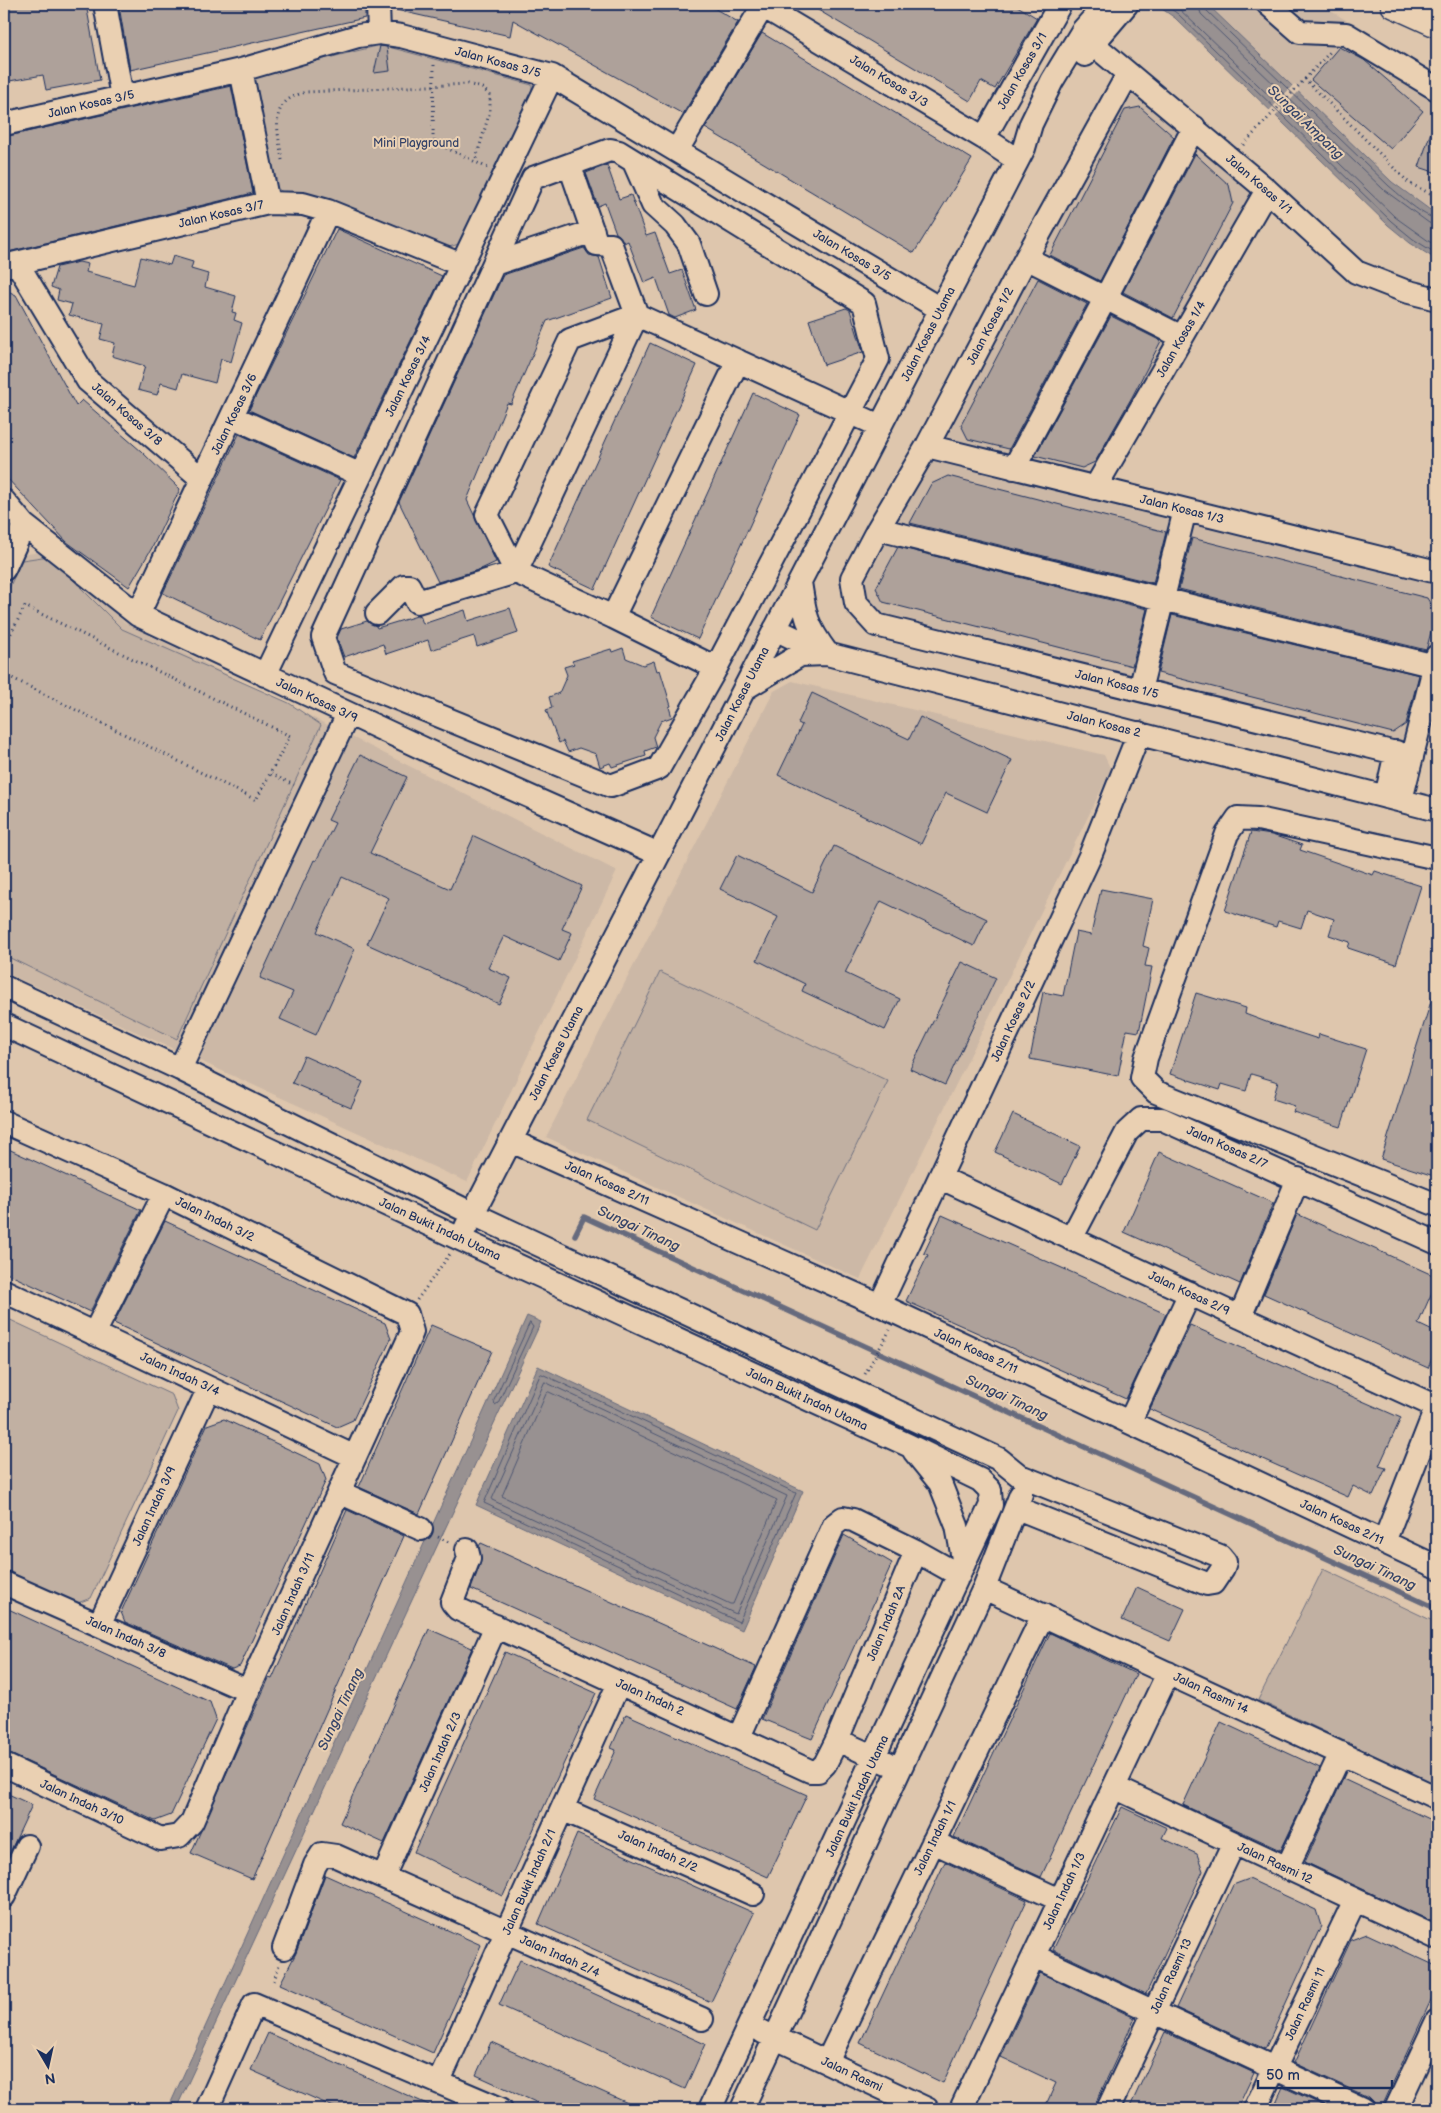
<svg xmlns="http://www.w3.org/2000/svg" width="1441" height="2113" font-family="'Balsamiq Sans',sans-serif">
	<rect width="100%" height="100%" fill="#dec6ad"/>
	<filter id="ink" filterUnits="userSpaceOnUse"><feTurbulence type="fractalNoise" baseFrequency=".02" numOctaves="2"/><feDisplacementMap in="SourceGraphic" scale="10" xChannelSelector="R" yChannelSelector="G"/><feConvolveMatrix kernelMatrix="1 2 1 2 8 2 1 2 1" color-interpolation-filters="sRGB"/></filter>
	<g filter="url(#ink)">
		<path fill="#ccb8a6" d="M1207 4H1320L1437 77V215L1392 182Z
			M1131 84 1258 191 1084 496 1437 585V620L1405 745 1114 670 872 612 864 584Z
			M49 551 124 622 617 871 467 1182 4 972V590L20 555Z
			M792 681 1104 755 1111 770 860 1279 546 1137 774 691Z"/>
		<path fill="#c1b0a2" stroke="#6e7080" d="M381 45 532 85 531 101 465 242 446 248 306 195 283 192 273 186 250 77Z
			M49 556 122 629 289 703 321 725 177 1039 4 955V599L22 560Z
			M660 972 888 1081 815 1230 587 1120Z
			M4 1317 172 1395 178 1411 91 1598 75 1604 4 1571Z
			M1323 1569 1437 1623V1785L1258 1700Z"/>
		<path fill="#989191" stroke="#666a7d" d="M1155 4H1207L1392 182 1437 215V260L1410 243 1388 225 1175 18Z
			M527 1316 541 1322 176 2109H168Z
			M538 1366 803 1491 742 1630 476 1505Z"/>
		<path fill="#dec6ad" d="M1294 84 1300 90 1274 118 1268 112Z"/>
		<g fill="none" stroke-linecap="round" stroke-linejoin="round">
			<path stroke="#4d5672" stroke-width="1" d="M1164 4 1178 14 1391 221 1413 239 1437 254
				M1174 4 1395 217 1437 247
				M1198 4 1201 14 1384 190 1429 223 1437 225
				M1204 4 1206 10 1389 186C1400 195 1423 217 1437 219
				M530 1323 533 1327 498 1403 495 1405 494 1401Z
				M542 1374 796 1493 739 1622 484 1503 540 1375Z
				M545 1382 787 1496 736 1614 492 1500Z
				M549 1392 777 1500 733 1604H730L502 1496 546 1394Z"/>
			<path stroke="#666a7d" stroke-width="5.5" d="M575 1235 584 1217 1437 1609"/>
		</g>
		<path fill="#aea19a" stroke="#1b2f5e" d="M4 4H86L100 80 46 90 43 75 4 82Z
			M127 4H365V18L130 70 119 6Z
			M396 4H707L738 22 683 114 513 20 510 36 396 10Z
			M808 4H1014L1037 18 995 89 981 81 970 101Z
			M762 33 972 159 914 253 705 128Z
			M380 46 387 47 390 71 374 73Z
			M1339 47 1364 60 1423 111 1391 149 1311 80Z
			M231 86 253 193 4 253V137Z
			M1140 107 1174 137 1100 281 1050 255 1125 110Z
			M1435 120 1437 121V173L1419 167Z
			M1195 154 1229 185 1233 203 1173 318 1123 292Z
			M607 165 619 199 631 195 646 236 655 233 670 274 682 270 696 310 675 318 669 315 656 278 644 283 628 241 624 243 619 235 616 233 605 203 598 206 586 173Z
			M337 229 442 276 354 458 249 410Z
			M584 248 589 255 599 257 612 298 547 321 511 404 507 403 467 500 496 562 481 569 438 582 399 502 503 275Z
			M173 256 193 262 191 269 208 274 205 287 236 296 232 312 236 313 234 320 242 323 231 362 221 359 215 383 182 374 178 388 161 383 157 395 138 390 145 366 112 356 115 343 100 339 104 324 69 315 72 304 57 300 59 290 51 287 57 267 79 262 88 264 86 272 134 285 141 257 170 265Z
			M1038 279 1087 304 1009 449 968 439 961 425Z
			M4 289 16 295 76 406 82 400 141 451 180 489 153 546 129 587 67 542 4 475Z
			M846 308 850 310 863 352 824 365 809 320Z
			M1111 316 1161 341 1132 397 1095 462 1082 468 1035 456Z
			M650 343 697 365 595 589 548 567Z
			M753 393 800 415 698 639 651 617Z
			M239 434 340 480 260 640 163 593Z
			M948 476 1166 532 1153 583 910 523 931 484Z
			M1192 538 1427 598 1436 613 1427 647 1426 650 1179 589Z
			M898 547 1147 609 1132 666 883 602 876 588Z
			M510 608 518 633 477 647 474 636 431 650 428 640 386 654 383 644 344 657 337 638 341 629 367 621 376 626 377 628 420 615 423 624 465 610 468 621Z
			M1172 615 1419 675 1406 724 1393 733 1158 673Z
			M623 648 626 658 643 665 654 661 657 671 660 670 671 706 669 707 672 717 661 721 653 737 656 747 645 751 646 756 612 767 610 763 600 767 596 754 579 748 568 752 563 741 559 743 546 710 552 708 549 697 559 693 567 675 564 667 574 664 572 661 611 649 612 652Z
			M812 693 909 739 920 717 1012 760 987 812 946 793 921 844 778 775 802 725 798 723Z
			M360 755 407 777 370 853 450 889 474 836 582 886 562 929 572 933 559 961 504 936 488 968 511 978 499 1004 367 944 389 898 342 877 317 932 355 949 316 1035 280 1019 293 992 260 978 314 860 316 861 335 823 328 820Z
			M1251 832 1272 835 1302 845 1300 850 1373 875 1375 871 1421 886 1396 964 1348 948 1350 942 1329 935 1334 919 1307 910 1301 928 1278 921 1276 927 1225 911Z
			M834 846 987 919 974 946 881 901 845 973 900 999 885 1030 802 991 805 984 757 960 778 917 720 889 737 855 812 892Z
			M1101 889 1153 899 1143 946 1149 948 1145 966 1152 967 1139 1032 1127 1030 1118 1076 1030 1059 1043 992 1063 996 1076 932 1091 935Z
			M962 962 996 978 945 1085 910 1069Z
			M1434 992 1437 993V1177L1381 1159Z
			M1196 993 1246 1008 1245 1014 1269 1023 1318 1039 1319 1034 1366 1049 1341 1127 1293 1112 1295 1106 1273 1099 1278 1082 1251 1074 1246 1091 1222 1084 1220 1090 1170 1074Z
			M304 1056 363 1082 351 1108 292 1083Z
			M1013 1114 1080 1146 1062 1184 995 1152Z
			M4 1147 141 1210 90 1312 4 1272Z
			M1159 1152 1273 1203 1240 1284 1124 1232Z
			M1297 1214 1437 1277V1281L1418 1324 1437 1333V1347L1428 1368 1264 1294Z
			M942 1215 1166 1314 1126 1399 906 1301 928 1255 924 1253Z
			M165 1221 385 1323 391 1339 353 1420 337 1427 114 1323Z
			M431 1325 492 1351 419 1514 359 1487Z
			M1190 1325 1401 1418 1379 1466 1386 1468 1373 1496 1353 1486 1348 1497 1150 1409Z
			M224 1419 320 1464 326 1480 240 1666 232 1669 125 1622 121 1612 207 1425Z
			M347 1510 404 1536 252 1879 191 1853 269 1678 272 1679Z
			M844 1535 892 1563 812 1739 762 1719Z
			M481 1543 756 1667 737 1709 471 1589 481 1562 479 1546Z
			M1137 1587 1185 1609 1170 1641 1122 1620Z
			M4 1607 210 1702 216 1719 171 1815 155 1821 4 1751Z
			M429 1629 472 1648 384 1843 340 1823Z
			M1050 1633 1136 1674 1041 1877 954 1837Z
			M505 1652 596 1693 503 1896 414 1852Z
			M626 1714 807 1795 768 1877 594 1799 616 1750 611 1748Z
			M1221 1722 1320 1768 1281 1850 1183 1805Z
			M1343 1779 1437 1823V1924L1305 1862Z
			M4 1792 32 1805 4 1865Z
			M1122 1807 1167 1828 1162 1838 1197 1854 1203 1871 1146 1994 1053 1950Z
			M577 1834 754 1913 711 2002 538 1924Z
			M945 1862 1027 1900 943 2083 860 2043Z
			M325 1875 481 1945 433 2053 280 1984 296 1953Z
			M1249 1879 1316 1910 1321 1926 1265 2049 1176 2008 1233 1885Z
			M1367 1934 1434 1965 1437 1975V1987L1381 2109H1375L1373 2102 1368 2097 1294 2063 1351 1940Z
			M520 1960 705 2044 685 2089 499 2005Z
			M1040 1973 1135 2018 1093 2109H1044L1056 2083 1001 2057Z
			M1165 2032 1254 2073 1237 2109H1129Z
			M268 2033 438 2109H338L251 2070Z
			M491 2042 641 2109H551L476 2075Z
			M1283 2087 1331 2109H1273Z"/>
		<g fill="none" stroke-linecap="round" stroke-linejoin="round">
			<defs>
				<path id="minor" d="M105 4 122 97
					M378 4 379 33
					M759 4 984 138 1017 160
					M1268 4 1300 32 1346 34 1437 89
					M1093 44 1267 190 1356 272 1405 291 1437 299
					M1085 55 1093 44 1127 4
					M241 70 268 203
					M1128 74 1026 258 927 446 878 529 852 578 856 603 876 625 1412 757
					M4 124 241 70 358 36 379 33 401 36 552 76 940 309
					M984 138 1060 4
					M610 150 619 152 864 303 878 359 716 668 659 768 611 786 335 673 323 637 533 178Z
					M677 150 763 6
					M634 162 653 205 675 225 689 244 706 294
					M1026 258 1182 337
					M17 263 88 381 202 479
					M494 264 593 231
					M4 266 268 203 303 204 328 211 462 265
					M233 417 361 475
					M927 446 1437 572
					M1014 468 1105 299 1194 127
					M1095 488 1267 190
					M4 501 24 525 138 615 452 762 659 854
					M878 529 1435 666
					M4 569 24 525
					M800 582C805 615 806 625 827 653
					M377 613 404 586H409L417 602 516 572 637 315 611 245 597 244 570 166
					M138 615C201 480 266 346 328 211
					M613 617 738 361
					M775 629 827 654 1437 810
					M716 668 613 617 516 572 487 515 570 340 637 315 880 426
					M265 675 552 76
					M747 687 800 655 826 654
					M1140 690 1185 510
					M1386 797 1396 752
					M1401 800 1437 656
					M1437 858 1258 819 1238 818 1227 834 1146 1058 1142 1078 1156 1092 1437 1205
					M4 987 180 1069 473 1214 999 1459 1020 1476 1220 1556 1225 1562 1223 1568 1213 1583 1207 1584 1017 1508
					M4 1025 460 1239 908 1445 980 1480 990 1490 991 1505 710 2109
					M180 1069 348 714
					M4 1122 164 1194 407 1314 412 1332 248 1691 192 1822 179 1836 161 1839 4 1765
					M511 1141 880 1305 1437 1567
					M941 1178 1240 1317 1437 1407
					M466 1227 1024 148 1031 124 1052 81 1083 30 1106 4
					M1071 1239 1127 1132 1141 1119H1162L1437 1243
					M4 1291 355 1457
					M880 1305 1090 856 1139 733
					M1240 1317 1298 1179
					M94 1334 164 1194
					M1130 1421 1190 1293
					M914 1451 940 1483 957 1526 964 1564
					M339 1492 421 1529
					M1384 1542 1437 1406
					M467 1550 469 1558 452 1602 458 1609 810 1771H818L825 1764 837 1740 916 1551 959 1575
					M4 1583 248 1691
					M984 1588 1437 1798
					M99 1625 209 1388
					M739 1737 834 1525 843 1518 853 1520 916 1551
					M837 1740 888 1763
					M1114 1787 1437 1938
					M562 1809 753 1894
					M933 1842 1060 1900
					M1287 1868 1341 1753
					M383 1877 496 1626
					M4 1896 27 1846
					M284 1948 315 1865 322 1854 336 1856 702 2019
					M1034 1956 1362 2109
					M763 2032 927 2109
					M827 2062 1043 1615
					M439 2081 619 1683
					M207 2109 254 2004 501 2109
					M742 2109 984 1588 1021 1494
					M961 2109 1168 1673
					M1108 2109 1234 1843
					M1255 2109 1355 1900
					M1396 2109 1437 2021"/>
				<path id="major" d="M1395 4 1437 23"/>
				<path id="highway" d="M1434 4 1437 6"/>
			</defs>
			<use href="#minor" stroke="#1b2f5e" stroke-width="26"/>
			<use href="#major" stroke="#1b2f5e" stroke-width="31"/>
			<use href="#highway" stroke="#1b2f5e" stroke-width="31"/>
			<path stroke="#1b2f5e" stroke-width="3" stroke-dasharray="1 4" stroke-linecap="butt" d="M434 65 433 138 436 143 488 168
				M1305 79 1330 52
				M1243 145 1305 79 1409 183 1437 197
				M282 160C278 128 267 102 306 92L468 84 482 88 490 95V111L475 162
				M4 647 25 606 290 736 256 800 4 674
				M271 774 294 785
				M417 1300 450 1254
				M865 1374 890 1330
				M438 1537 451 1543
				M274 1981 279 1965"/>
			<use href="#minor" stroke="#ead0b2" stroke-width="22"/>
			<use href="#major" stroke="#ead0b2" stroke-width="28"/>
			<use href="#highway" stroke="#ead0b2" stroke-width="28"/>
		</g>
	</g>
	<g text-anchor="middle" stroke-width="4" stroke-linejoin="round" paint-order="stroke">
		<g font-size="12" fill="#1b2f5e" stroke="#ead0b2">
			<text transform="translate(498 62) rotate(15)" y="4">Jalan Kosas 3/5</text>
			<text transform="translate(1022 71) rotate(-60)" y="4">Jalan Kosas 3/1</text>
			<text transform="translate(889 81) rotate(31)" y="4">Jalan Kosas 3/3</text>
			<text transform="translate(91 104) rotate(-13)" y="4">Jalan Kosas 3/5</text>
			<text transform="translate(1259 184) rotate(41)" y="4">Jalan Kosas 1/1</text>
			<text transform="translate(221 214) rotate(-13)" y="4">Jalan Kosas 3/7</text>
			<text transform="translate(852 255) rotate(31)" y="4">Jalan Kosas 3/5</text>
			<text transform="translate(990 326) rotate(-62)" y="4">Jalan Kosas 1/2</text>
			<text transform="translate(928 334) rotate(-63)" y="4">Jalan Kosas Utama</text>
			<text transform="translate(1181 339) rotate(-60)" y="4">Jalan Kosas 1/4</text>
			<text transform="translate(408 376) rotate(-64)" y="4">Jalan Kosas 3/4</text>
			<text transform="translate(127 414) rotate(41)" y="4">Jalan Kosas 3/8</text>
			<text transform="translate(234 414) rotate(-64)" y="4">Jalan Kosas 3/6</text>
			<text transform="translate(1182 509) rotate(14)" y="4">Jalan Kosas 1/3</text>
			<text transform="translate(1117 684) rotate(14)" y="4">Jalan Kosas 1/5</text>
			<text transform="translate(742 694) rotate(-63)" y="4">Jalan Kosas Utama</text>
			<text transform="translate(317 700) rotate(25)" y="4">Jalan Kosas 3/9</text>
			<text transform="translate(1104 724) rotate(14)" y="4">Jalan Kosas 2</text>
			<text transform="translate(1013 1021) rotate(-65)" y="4">Jalan Kosas 2/2</text>
			<text transform="translate(556 1053) rotate(-63)" y="4">Jalan Kosas Utama</text>
			<text transform="translate(1227 1147) rotate(24)" y="4">Jalan Kosas 2/7</text>
			<text transform="translate(607 1183) rotate(24)" y="4">Jalan Kosas 2/11</text>
			<text transform="translate(215 1219) rotate(26)" y="4">Jalan Indah 3/2</text>
			<text transform="translate(440 1229) rotate(25)" y="4">Jalan Bukit Indah Utama</text>
			<text transform="translate(1189 1293) rotate(25)" y="4">Jalan Kosas 2/9</text>
			<text transform="translate(976 1351) rotate(25)" y="4">Jalan Kosas 2/11</text>
			<text transform="translate(180 1374) rotate(25)" y="4">Jalan Indah 3/4</text>
			<text transform="translate(807 1399) rotate(25)" y="4">Jalan Bukit Indah Utama</text>
			<text transform="translate(154 1506) rotate(-65)" y="4">Jalan Indah 3/9</text>
			<text transform="translate(1342 1522) rotate(25)" y="4">Jalan Kosas 2/11</text>
			<text transform="translate(293 1594) rotate(-66)" y="4">Jalan Indah 3/11</text>
			<text transform="translate(886 1623) rotate(-67)" y="4">Jalan Indah 2A</text>
			<text transform="translate(126 1637) rotate(24)" y="4">Jalan Indah 3/8</text>
			<text transform="translate(1211 1693) rotate(25)" y="4">Jalan Rasmi 14</text>
			<text transform="translate(650 1697) rotate(24)" y="4">Jalan Indah 2</text>
			<text transform="translate(440 1752) rotate(-66)" y="4">Jalan Indah 2/3</text>
			<text transform="translate(857 1796) rotate(-65)" y="4">Jalan Bukit Indah Utama</text>
			<text transform="translate(82 1802) rotate(25)" y="4">Jalan Indah 3/10</text>
			<text transform="translate(935 1838) rotate(-64)" y="4">Jalan Indah 1/1</text>
			<text transform="translate(658 1851) rotate(24)" y="4">Jalan Indah 2/2</text>
			<text transform="translate(1275 1863) rotate(25)" y="4">Jalan Rasmi 12</text>
			<text transform="translate(529 1882) rotate(-66)" y="4">Jalan Bukit Indah 2/1</text>
			<text transform="translate(1064 1891) rotate(-65)" y="4">Jalan Indah 1/3</text>
			<text transform="translate(560 1956) rotate(24)" y="4">Jalan Indah 2/4</text>
			<text transform="translate(1171 1976) rotate(-65)" y="4">Jalan Rasmi 13</text>
			<text transform="translate(1305 2004) rotate(-65)" y="4">Jalan Rasmi 11</text>
			<text transform="translate(852 2074) rotate(25)" y="4">Jalan Rasmi</text>
		</g>
		<g font-size="12" fill="#344268" stroke="#ead0b2">
			<text x="416" y="147">Mini Playground</text>
		</g>
		<g font-size="14" font-style="italic" fill="#344368" stroke="#ead0b2">
			<text transform="translate(1306 122) rotate(44)" y="5">Sungai Ampang</text>
			<text transform="translate(639 1228) rotate(25)" y="5">Sungai Tinang</text>
			<text transform="translate(1007 1397) rotate(25)" y="5">Sungai Tinang</text>
			<text transform="translate(1375 1567) rotate(25)" y="5">Sungai Tinang</text>
			<text transform="translate(340 1709) rotate(-65)" y="5">Sungai Tinang</text>
		</g>
	</g>
	<rect width="1441" height="2113" fill="none" stroke="#ead0b2" stroke-width="20"/>
	<rect x="10" y="10" width="1421" height="2093" fill="none" stroke="#1b2f5e" stroke-width="2" filter="url(#ink)"/>
	<g transform="translate(48 2066) rotate(171)" stroke="#ead0b2" stroke-width="4" paint-order="stroke">
	<path d="M0-4L9 19L0 12L-9 19Z" fill="#1b2f5e"/>
	<text y="-8" font-size="14" font-weight="bold" text-anchor="middle" fill="#1b2f5e">N</text>
	</g>
	<path d="M1258 2080v8h134v-8" fill="none" stroke="#1b2f5e" stroke-width="2.5"/>
	<text x="1266" y="2080" font-size="15" fill="#1b2f5e" stroke="#ead0b2" stroke-width="4" paint-order="stroke">50 m</text>
</svg>
